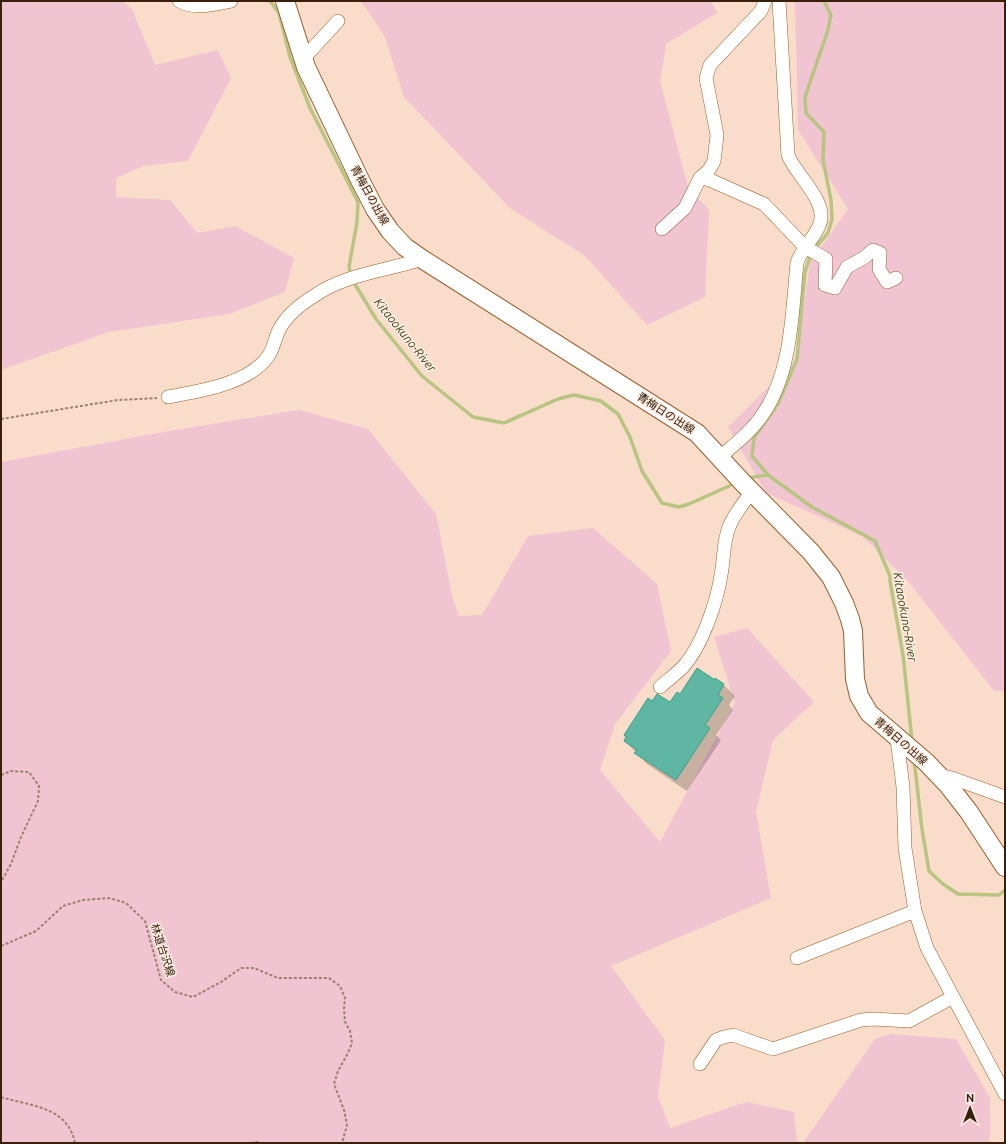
<svg xmlns="http://www.w3.org/2000/svg" width="1006" height="1144" font-family="Ubuntu,'Noto Sans JP',sans-serif">
	<rect width="100%" height="100%" fill="#f9dcc9"/>
	<path fill="#f1c4d2" d="M1 1H123L132 9 155 65 218 50 231 78 188 161 143 166 116 178V197L170 200 197 233 235 226 294 258 285 292 229 314 109 332 1 370Z
		M361 1H711L717 13 666 44 660 81 688 187 709 210 705 297 647 325 585 256 510 208 404 97 385 37Z
		M795 1H1005V691H994L908 581 862 536 766 493 728 427 797 359 810 263 848 209 798 130Z
		M299 410 368 429 436 514 452 596 459 616 482 615 528 536 593 528 657 584 671 651 615 724 600 770 660 842 735 703 714 637 747 628 814 702 773 740 756 812 771 898 611 966 665 1040 658 1096 670 1128 746 1102 794 1112 797 1143H1V462L169 431Z
		M891 1034 956 1039 990 1098V1134L988 1143H803L875 1039Z"/>
	<path fill="#0003" d="M716 680 724 685 735 696 729 705 733 710 716 735 721 740 687 791 647 764 625 741 653 702 671 703 680 696Z"/>
	<g fill="none" stroke-linecap="round" stroke-linejoin="round">
		<path stroke="#b8c581" stroke-width="3.5" d="M270 1 279 13 290 57 310 108 358 202 357 222 349 267 351 275
			M814 249 828 233 832 219 831 200 823 160 824 132 806 113 805 97 828 30 831 15 824 1
			M353 281 376 319 422 376 473 417 504 423 558 399 574 395 601 401 618 414 630 437 642 471 662 503 679 507 689 504 736 483
			M768 475 752 456 754 438 778 404 797 359 805 272 811 254
			M747 478 768 475 812 507 875 541 890 576V581L903 655 912 741
			M914 759 922 829 929 871 943 884 958 894 999 895 1005 890"/>
	</g>
	<path fill="#5fb7a3" stroke="#35a28c" d="M697 668 715 680V678L724 684 718 695 723 698 705 725 710 728 676 780 634 753 637 750 624 741 626 737 624 735 648 698 652 701 657 694 670 702 677 692 680 694Z"/>
	<g fill="none" stroke-linecap="round" stroke-linejoin="round">
		<defs>
			<path id="minor" d="M179 1C195 10 215 4 231 1
				M303 59 338 21
				M700 178 709 170 714 161 717 135 706 78 710 65 761 11 765 1
				M662 229 685 208 700 178 710 180 764 204 805 247 826 259 825 285 835 288 847 267 865 257 873 250 880 253 879 269 887 282 896 278
				M168 397C200 391 250 384 269 355 274 347 275 338 279 330 286 316 301 304 314 296 345 274 386 271 422 259
				M720 457C735 444 752 431 763 414 792 372 792 312 797 263 801 249 813 240 819 226 830 202 796 176 788 155L779 1
				M660 687C668 680 676 674 683 667 702 646 717 602 721 575 724 560 723 542 729 527 734 514 744 503 752 491
				M897 739 903 787 905 848 915 911 927 948 1005 1094
				M939 775 952 778 1005 797
				M797 958 915 911
				M700 1064 716 1040 724 1037 733 1035 773 1049 861 1020 873 1019 909 1021 953 997"/>
			<path id="secondary" d="M285 1 306 67 360 180 375 209 390 231 405 247 422 259 697 433 744 484 811 552 831 577 844 603 850 619 853 631 855 679 859 696 869 713 926 762 948 785 969 812 1005 867"/>
		</defs>
		<use href="#minor" stroke="#9b5e2c" stroke-width="14"/>
		<use href="#secondary" stroke="#9b5e2c" stroke-width="20"/>
		<path stroke="#9c816d" stroke-width="2" stroke-dasharray="3 2" stroke-linecap="butt" d="M1 419 118 400 157 398
			M1 775 11 771 29 772 39 786 38 801 21 837 11 864 1 882
			M1 946 36 931 63 906 83 900 109 898 126 903 145 921 161 980 175 992 193 997 221 982 241 968H254L278 978H329L340 986 345 998 344 1009 345 1022 350 1031 352 1043 348 1053 338 1071 334 1084 344 1110 347 1125 342 1143
			M1 1097C29 1106 68 1106 75 1143
			M250 1143 257 1142 261 1143"/>
		<use href="#minor" stroke="#fff" stroke-width="13"/>
		<use href="#secondary" stroke="#fff" stroke-width="18"/>
	</g>
	<g text-anchor="middle" stroke-width="3" stroke-linejoin="round" paint-order="stroke">
		<g font-size="11" fill="#3a200b" stroke="#fbede3">
			<text transform="translate(370 195) rotate(61)" y="4">青梅日の出線</text>
			<text transform="translate(666 413) rotate(33)" y="4">青梅日の出線</text>
			<text transform="translate(901 741) rotate(41)" y="4">青梅日の出線</text>
			<text transform="translate(163 950) rotate(72)" y="4">林道台沢線</text>
		</g>
		<g font-size="12" font-style="italic" fill="#414816" stroke="#fbede3">
			<text transform="translate(405 335) rotate(51)" y="4">Kitaookuno-River</text>
			<text transform="translate(905 617) rotate(80)" y="4">Kitaookuno-River</text>
		</g>
	</g>
	<rect width="1006" height="1144" fill="none" stroke="#3a200b" stroke-width="4"/>
	<g transform="translate(970 1108)" stroke="#fbede3" stroke-width="3" paint-order="stroke">
	<path d="M0-3L7 15L0 10L-7 15Z" fill="#3a200b"/>
	<text y="-6" font-size="11" font-weight="bold" text-anchor="middle" fill="#3a200b">N</text>
	</g>
</svg>
